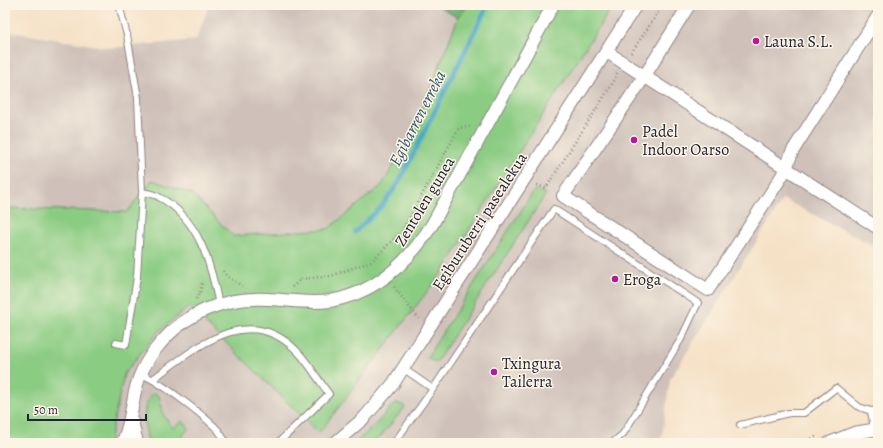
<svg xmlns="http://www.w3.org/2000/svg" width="883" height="448" font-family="Alegreya,serif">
	<rect width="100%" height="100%" fill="#fcf5e5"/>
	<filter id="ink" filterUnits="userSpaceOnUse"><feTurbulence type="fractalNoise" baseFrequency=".025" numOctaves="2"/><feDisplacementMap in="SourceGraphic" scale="8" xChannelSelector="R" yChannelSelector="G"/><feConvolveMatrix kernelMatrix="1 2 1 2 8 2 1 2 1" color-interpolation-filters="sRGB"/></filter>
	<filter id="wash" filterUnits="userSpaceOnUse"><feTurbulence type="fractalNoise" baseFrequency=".012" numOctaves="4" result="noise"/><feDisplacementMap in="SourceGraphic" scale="16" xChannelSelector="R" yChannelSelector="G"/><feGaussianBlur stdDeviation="0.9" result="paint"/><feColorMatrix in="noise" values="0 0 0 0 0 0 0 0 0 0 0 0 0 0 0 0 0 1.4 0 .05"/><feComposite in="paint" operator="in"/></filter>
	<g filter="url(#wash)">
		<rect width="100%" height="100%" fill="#f5e1c6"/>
		<path fill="#cfc1ba" d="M209 5H437L458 18 414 130 382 185 328 229 233 236 192 194 127 212 5 208V31L110 48 196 40Z
			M613 5H878V248L783 199 670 379 661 443H109L124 374 157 333 189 307 319 433 443 271Z"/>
		<path fill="#8bcc83" stroke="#56775f" d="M468 5H613L443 271 319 433 189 307 157 333 124 374 109 443H5V208L127 212 152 180 192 194 233 236 328 229 382 185 414 130 458 18Z
			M535 189 546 194 436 363 427 357Z
			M155 393 159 396 164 416 173 428 183 421 189 428 182 436 189 443 149 442C144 430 140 397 155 393Z
			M396 402 405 407 381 436 372 443H355L373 427Z"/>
		<path fill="#70b071" stroke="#496956" d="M437 5H468L458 18Z"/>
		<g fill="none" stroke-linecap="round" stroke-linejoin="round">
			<path stroke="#49a7c8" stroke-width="4.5" d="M355 232 382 206 399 182 488 5"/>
		</g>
	</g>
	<g filter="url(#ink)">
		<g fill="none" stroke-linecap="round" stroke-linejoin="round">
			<defs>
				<path id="service" d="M142 192C147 193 154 194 159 197 199 218 211 264 219 305
					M116 343 126 345 137 277 142 192 138 98 127 35 119 5
					M404 369 433 389
					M141 374C161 382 199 412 215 427 220 431 223 438 226 443
					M153 379C197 347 249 301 298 352 310 365 319 381 329 394L278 443
					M740 425 789 413H804L836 388 859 407 871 411
					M874 429 871 411 878 410
					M394 443 433 389 554 209 698 303 681 339 623 434 612 443"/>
				<path id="minor" d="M689 5 644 77 563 196 708 290 778 182 786 169 792 152 878 16
					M607 52 878 228
					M132 421 137 443
					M122 443C129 430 130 416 133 402 136 381 145 361 159 345 186 312 227 296 269 299 290 300 309 304 330 301 376 293 409 262 433 223L553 5
					M335 443 364 418 393 384 636 5
					M829 443 854 433 878 429"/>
			</defs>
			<use href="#service" stroke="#8c8280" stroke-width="8"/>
			<use href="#minor" stroke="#8c8280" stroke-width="14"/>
			<path stroke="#8c8280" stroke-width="2.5" stroke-dasharray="1 3" stroke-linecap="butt" d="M631 53 663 5
				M537 185 546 188 614 81 617 73
				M223 271 228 277 242 286
				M292 287 301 279 331 276 372 261 402 231 459 128 470 127
				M394 287 419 319
				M196 299 200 293 202 283
				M315 443 322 439
				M800 443 818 436"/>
			<use href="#service" stroke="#fff" stroke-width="6"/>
			<use href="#minor" stroke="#fff" stroke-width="12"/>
		</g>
	</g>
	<g fill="#b5179e" stroke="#fcf5e5" stroke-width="1.5">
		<circle cx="756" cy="41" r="4"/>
		<circle cx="634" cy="140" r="4"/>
		<circle cx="615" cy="279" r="4"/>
		<circle cx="494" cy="372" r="4"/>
	</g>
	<g text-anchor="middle" stroke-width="3" stroke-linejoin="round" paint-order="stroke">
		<g font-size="16" fill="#22223b" stroke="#fcf5e5" text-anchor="start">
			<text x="764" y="47">Launa S.L.</text>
			<text x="642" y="137">Padel<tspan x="642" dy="18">Indoor Oarso</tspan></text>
			<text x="623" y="285">Eroga</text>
			<text x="502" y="369">Txingura<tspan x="502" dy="18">Tailerra</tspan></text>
		</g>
		<g font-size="16" fill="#22223b" stroke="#fcf5e5">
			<text transform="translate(424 201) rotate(-59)" y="6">Zentolen gunea</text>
			<text transform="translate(479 221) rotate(-57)" y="6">Egiburuberri pasealekua</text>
		</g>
		<g font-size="17" font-style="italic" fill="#325773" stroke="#fcf5e5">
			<text transform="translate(417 118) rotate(-63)" y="6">Egibarren erreka</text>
		</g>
	</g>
	<rect width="883" height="448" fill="none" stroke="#fcf5e5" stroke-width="20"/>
	<path d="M28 414v6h118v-6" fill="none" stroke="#22223b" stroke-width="2"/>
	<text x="34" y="414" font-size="12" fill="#22223b" stroke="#fcf5e5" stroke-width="3" paint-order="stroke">50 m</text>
</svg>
